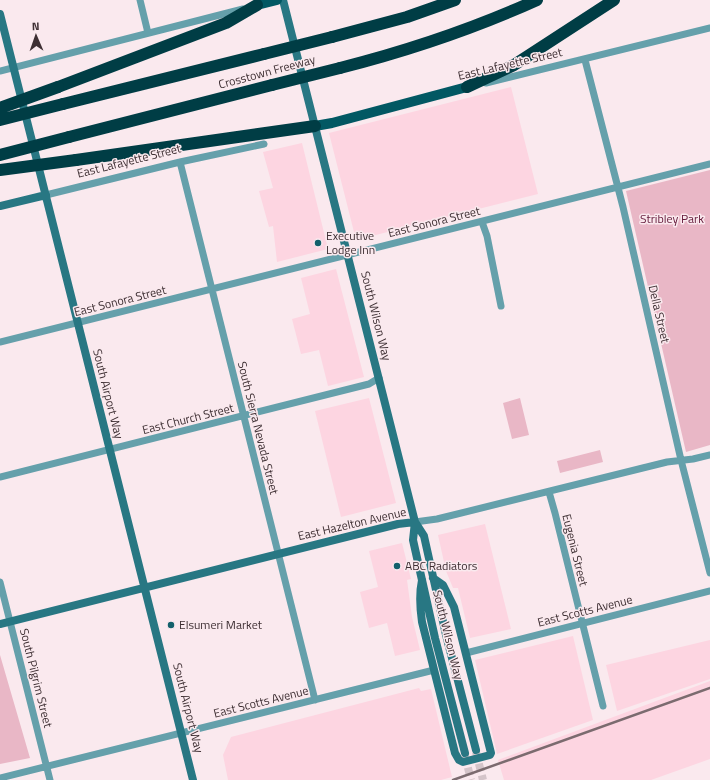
<svg xmlns="http://www.w3.org/2000/svg" width="710" height="780" font-family="'Titillium Web',sans-serif">
	<rect width="100%" height="100%" fill="#fae9ee"/>
	<path fill="#fdd5e1" d="M511 87 538 194 356 240 329 133Z
		M302 143 328 249 277 262 273 226 269 227 259 191 273 188 263 152Z
		M336 269 364 377 328 386 319 350 301 354 292 319 310 314 301 278Z
		M369 398 396 503 341 517 315 411Z
		M485 524 511 629 470 638 458 588H453L446 571 438 535Z
		M402 543 411 579 407 580 412 617 420 650 395 656 387 623 369 628 360 592 378 587 369 551Z
		M573 636 593 720 497 754 475 660Z
		M710 640V679L617 711 606 665Z
		M710 681V759L651 780H504L498 760Z
		M419 688 421 691 431 689 452 777 441 780H228L223 755 231 737Z"/>
	<path fill="#e9b7c6" d="M710 170V445L686 452 626 191Z
		M520 398 529 435 512 439 503 403Z
		M600 450 603 462 560 473 557 461Z
		M0 655 30 758 0 764Z"/>
	<g fill="none" stroke-linecap="round" stroke-linejoin="round">
		<path stroke="#d4c4c9" stroke-width="8" stroke-dasharray="8 4" stroke-linecap="butt" d="M476 752 483 780
			M465 756 471 780"/>
		<path stroke="#65a0ab" stroke-width="7" d="M140 0 148 33
			M585 60 623 207 681 460 710 573
			M0 71 243 9
			M486 83 710 28
			M180 162 315 700
			M46 195 180 162 264 144
			M482 222 487 236 501 306
			M0 342 710 164
			M0 477 369 384 379 378
			M549 492 555 513 603 706
			M415 522 437 519 667 462 693 459 710 455
			M0 582 50 780
			M466 653 710 591
			M0 778 434 670"/>
		<path stroke="#287783" stroke-width="8" d="M283 0 415 522 424 536 446 635 476 750
			M0 14 193 780
			M0 206 46 195
			M415 522 413 540 435 638 465 753
			M422 580C419 594 420 608 422 622L455 753 459 760 463 762 490 755 491 753 454 607 443 585 433 578
			M0 624 398 524 415 522"/>
		<path stroke="#025863" stroke-width="10" d="M257 5 277 0
			M315 126 332 123 467 87"/>
		<path stroke="#003d45" stroke-width="12" d="M332 37 407 17 455 0
			M340 68C407 51 473 29 537 0
			M58 87 226 23 257 5
			M467 87 514 65 614 0
			M63 104 264 54
			M69 137 272 85
			M76 160 315 126"/>
		<path stroke="#7b6b6f" stroke-width="2.5" d="M453 780 710 688"/>
		<path stroke="#003d45" stroke-width="12" d="M264 54 332 37
			M272 85 340 68
			M0 108 58 87
			M0 120 63 104
			M0 155 69 137
			M0 170 76 160"/>
	</g>
	<g fill="#13606b" stroke="#fae9ee" stroke-width="1.5">
		<circle cx="318" cy="243" r="4"/>
		<circle cx="397" cy="566" r="4"/>
		<circle cx="171" cy="625" r="4"/>
	</g>
	<g text-anchor="middle" stroke-width="3" stroke-linejoin="round" paint-order="stroke">
		<g font-size="12" fill="#3e2f33" stroke="#fae9ee">
			<text transform="translate(510 64) rotate(-13)" y="4">East Lafayette Street</text>
			<text transform="translate(267 72) rotate(-15)" y="4">Crosstown Freeway</text>
			<text transform="translate(129 161) rotate(-14)" y="4">East Lafayette Street</text>
			<text transform="translate(434 222) rotate(-14)" y="4">East Sonora Street</text>
			<text transform="translate(120 301) rotate(-14)" y="4">East Sonora Street</text>
			<text transform="translate(659 314) rotate(77)" y="4">Della Street</text>
			<text transform="translate(376 316) rotate(76)" y="4">South Wilson Way</text>
			<text transform="translate(108 394) rotate(76)" y="4">South Airport Way</text>
			<text transform="translate(188 419) rotate(-14)" y="4">East Church Street</text>
			<text transform="translate(258 428) rotate(76)" y="4">South Sierra Nevada Street</text>
			<text transform="translate(352 524) rotate(-13)" y="4">East Hazelton Avenue</text>
			<text transform="translate(575 550) rotate(76)" y="4">Eugenia Street</text>
			<text transform="translate(585 611) rotate(-14)" y="4">East Scotts Avenue</text>
			<text transform="translate(448 635) rotate(76)" y="4">South Wilson Way</text>
			<text transform="translate(36 678) rotate(76)" y="4">South Pilgrim Street</text>
			<text transform="translate(261 702) rotate(-14)" y="4">East Scotts Avenue</text>
			<text transform="translate(188 708) rotate(76)" y="4">South Airport Way</text>
		</g>
		<g font-size="12" fill="#621738" stroke="#fae9ee">
			<text x="672" y="223">Stribley Park</text>
		</g>
		<g font-size="12" fill="#3e2f33" stroke="#fae9ee" text-anchor="start">
			<text x="326" y="240">Executive<tspan x="326" dy="14">Lodge Inn</tspan></text>
			<text x="405" y="570">ABC Radiators</text>
			<text x="179" y="629">Elsumeri Market</text>
		</g>
	</g>
	<g transform="translate(36 36) rotate(358)" stroke="#fae9ee" stroke-width="3" paint-order="stroke">
	<path d="M0-3L7 15L0 10L-7 15Z" fill="#3e2f33"/>
	<text y="-6" font-size="11" font-weight="bold" text-anchor="middle" fill="#3e2f33">N</text>
	</g>
</svg>
